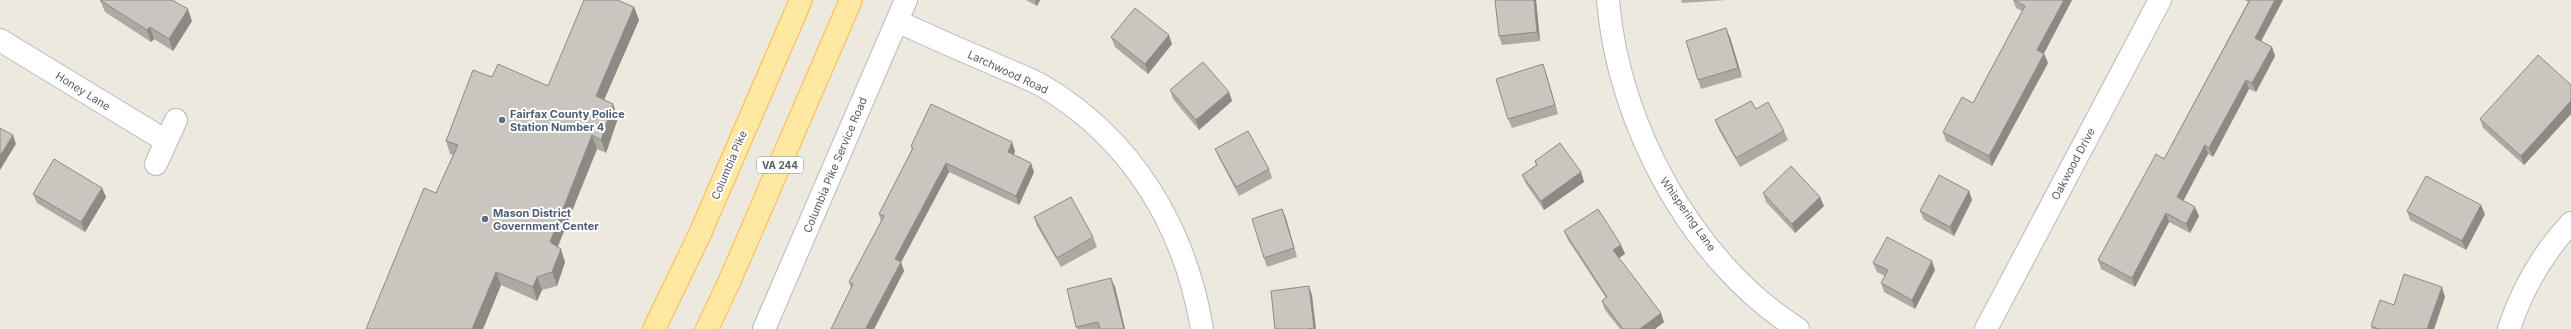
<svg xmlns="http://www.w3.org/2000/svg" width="2571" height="329" font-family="Inter,sans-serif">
	<rect width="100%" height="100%" fill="#ede9df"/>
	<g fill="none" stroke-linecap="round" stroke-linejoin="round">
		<defs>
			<path id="minor" d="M1608 0C1618 124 1691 261 1798 329
				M897 21C929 36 961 50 994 64 1009 71 1026 77 1041 85 1132 138 1185 227 1202 329
				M0 40 166 141
				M156 164 176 120
				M764 329 906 0
				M1986 329 2160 0
				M2509 329C2522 289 2543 253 2571 223"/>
			<path id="major" d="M654 329 699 236 801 0
				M707 329 730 280 851 0"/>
		</defs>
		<use href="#minor" stroke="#b5b9be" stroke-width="24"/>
		<use href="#major" stroke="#fdbb48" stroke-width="24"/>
		<use href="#minor" stroke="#fff" stroke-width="22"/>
		<use href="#major" stroke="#ffe8a2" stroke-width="22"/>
	</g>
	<path fill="#aea9a3" d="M100 0 192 21 173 51 154 39 151 42 105 12Z
		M1026 0H1040L1037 6Z
		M1495 0H1536L1540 41 1502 45 1499 36Z
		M1681 0H1727L1682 3Z
		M2013 0H2072L2044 53 2048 63 1992 166 1946 141 1943 132 1973 103 2022 11 2016 8Z
		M2245 0H2283L2261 41 2272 47 2275 56 2256 92 2249 89 2213 157 2208 154 2183 201 2199 216 2190 233 2169 222 2135 287 2101 269 2098 260 2164 159 2248 2Z
		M634 7 639 20 604 100 613 104 618 118 606 153 597 149 558 247 565 262 557 286 542 290 537 301 501 285 483 329H366L436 193 453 155 450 154 446 141 492 77 548 86Z
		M1111 37 1172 44 1148 74 1115 47Z
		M1730 37 1742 77 1701 89 1698 80Z
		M1546 73 1558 114 1512 128 1508 119Z
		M2571 85V114L2524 165 2483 128 2480 119Z
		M1170 90 1229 92 1232 101 1199 130 1173 99Z
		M1756 109 1784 131 1788 140 1740 167 1719 130 1715 120Z
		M911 146 1015 151 1014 155 1034 172 1019 205 949 172 901 262 904 271 874 329H831L851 288 849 282 881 221 879 214 912 150Z
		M1215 149 1269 169 1272 178 1239 196 1219 158Z
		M1535 161 1581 172 1584 182 1544 210 1526 184 1522 175 1536 165Z
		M102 188 106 197 85 232 37 203 33 194Z
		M1969 191 1972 200 1954 236 1924 220 1920 211Z
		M1763 193 1824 206 1795 233 1766 202Z
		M1282 209 1297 257 1267 267 1264 258Z
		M2407 211 2485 214 2466 250 2410 220Z
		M1034 217 1093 237 1097 247 1061 267 1037 226Z
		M1564 231 1621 245 1625 254 1619 258 1664 322 1655 329H1620L1605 310 1602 301 1606 298 1568 240Z
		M1873 263 1935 270 1915 309 1884 292 1881 283 1885 276 1877 272Z
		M1115 287 1125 329H1077L1067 289Z
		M2445 297 2434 329H2372L2371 326 2394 305Z"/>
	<path fill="#8d8a85" d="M1035 0H1040L1037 6Z
		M1534 0H1536L1540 41 1537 32Z
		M2064 0H2072L2041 59 2037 50Z
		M2275 0H2283L2258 47 2255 38Z
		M634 7 639 20 600 109 596 96Z
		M188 9 192 21 173 51 169 39Z
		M150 27 154 39 151 42 147 30Z
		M1726 28 1730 37 1742 77 1738 68Z
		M1169 35 1172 44 1148 74 1145 64Z
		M2272 47 2275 56 2256 92 2252 83Z
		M2044 54 2048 63 1992 166 1989 156Z
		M1543 64 1546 73 1558 114 1555 105Z
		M2246 80 2249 89 2213 157 2209 148Z
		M1229 92 1232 101 1199 130 1196 120Z
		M2571 101V114L2524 165 2521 156Z
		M613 104 618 118 606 153 601 140Z
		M13 135 16 144 0 170V156Z
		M592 135 597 149 554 255 550 242Z
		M1012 142 1015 151 1011 161 1008 152Z
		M2205 145 2208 154 2180 207 2177 197Z
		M946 163 949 172 898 268 895 259Z
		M1031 163 1034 172 1019 205 1016 196Z
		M1581 172 1584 182 1544 210 1541 201Z
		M102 188 106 197 85 232 81 222Z
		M1969 191 1972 200 1954 236 1950 227Z
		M1820 197 1824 206 1795 233 1792 224Z
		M2481 205 2485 214 2466 250 2462 241Z
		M2195 207 2199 216 2190 233 2186 224Z
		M1282 209 1286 218 1297 257 1294 248Z
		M2166 213 2169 222 2135 287 2132 278Z
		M1621 245 1625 254 1617 259 1613 250Z
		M561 249 565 262 557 286 552 272Z
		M1932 261 1935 270 1915 309 1912 300Z
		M901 262 904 271 874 329H866V328Z
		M496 272 501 285 483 329H472Z
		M537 277 542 290 537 301 533 287Z
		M1111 278 1115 287 1125 329H1124Z
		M1309 286 1312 295 1316 329H1314V328Z
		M2442 287 2445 297 2434 329H2427Z
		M1661 313 1664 322 1655 329H1640Z"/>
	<path fill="#cac5be" stroke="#8d8a85" d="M100 0H172L188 9 169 39 150 27 147 30Z
		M584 0H617L634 7 596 96 613 104 601 140 592 135 550 242 561 249 552 272 537 277 533 287 496 272 472 329H366L424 188 436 193 458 145 446 141 473 70 492 77 498 64 548 86Z
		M1495 0H1534L1537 32 1499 36Z
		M2014 0H2064L2037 50 2044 54 1989 156 1943 132 1962 97 1973 103 2025 6Z
		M2250 0H2275L2255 38 2272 47 2252 83 2246 80 2209 148 2205 145 2177 197 2195 207 2186 224 2166 213 2132 278 2098 260 2156 154 2164 159Z
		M1135 8 1169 35 1145 64 1111 37Z
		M1726 28 1738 68 1698 80 1686 41Z
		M2538 55 2571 85V101L2521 156 2480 119Z
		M1203 62 1229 92 1196 120 1170 90Z
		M1543 64 1555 105 1508 119 1496 79Z
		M1751 101 1756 109 1768 102 1784 131 1736 158 1715 120Z
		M931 104 1012 142 1008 152 1031 163 1016 196 946 163 895 259 901 262 866 328 868 329H831L853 284 849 282 884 216 879 214 913 148 911 146Z
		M0 128 13 135 0 156Z
		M1248 131 1269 169 1236 187 1215 149Z
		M1560 143 1581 172 1541 201 1522 175 1537 165 1535 161Z
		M54 159 102 188 81 222 33 194Z
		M1791 166 1820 197 1792 224 1763 193Z
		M1939 175 1969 191 1950 227 1920 211Z
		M2426 176 2481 205 2462 241 2407 211Z
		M1071 197 1093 237 1057 258 1034 217Z
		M1282 209 1294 248 1264 258 1252 219Z
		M1598 209 1621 245 1613 250 1661 313 1640 329H1623L1602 301 1607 297 1564 231Z
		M1887 237 1932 261 1912 300 1881 283 1888 270 1873 263Z
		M2404 274 2442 287 2427 329H2379L2371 326 2380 300 2394 305Z
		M1111 278 1124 329H1100L1098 322 1076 327 1067 289Z
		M1309 286 1314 328 1308 329H1275L1271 291Z"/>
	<g fill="#5c6f8a" stroke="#fff" stroke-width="1.5">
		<circle cx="502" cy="120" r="4"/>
		<circle cx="485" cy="219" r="4"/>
	</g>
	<g text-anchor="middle" stroke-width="4" stroke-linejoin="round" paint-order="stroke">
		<rect fill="#fff" stroke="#8a8e91" stroke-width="1" x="757" y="157" width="46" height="16" rx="3"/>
		<g font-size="10" font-weight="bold" fill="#585d62">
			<text x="780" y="169">VA 244</text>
		</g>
		<g font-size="11" fill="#585d62" stroke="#fff">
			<text transform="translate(1008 72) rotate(25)" y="4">Larchwood Road</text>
			<text transform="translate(83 91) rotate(32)" y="4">Honey Lane</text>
			<text transform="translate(2073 164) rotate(-62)" y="4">Oakwood Drive</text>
			<text transform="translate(729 165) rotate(-67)" y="4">Columbia Pike</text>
			<text transform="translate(835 165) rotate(-67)" y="4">Columbia Pike Service Road</text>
			<text transform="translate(1688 214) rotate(55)" y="4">Whispering Lane</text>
		</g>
		<g font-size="11" font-weight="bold" fill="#4e5e75" stroke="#fff" text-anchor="start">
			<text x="510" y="118">Fairfax County Police<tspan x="510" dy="13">Station Number 4</tspan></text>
			<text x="493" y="217">Mason District<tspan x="493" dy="13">Government Center</tspan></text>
		</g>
	</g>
</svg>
